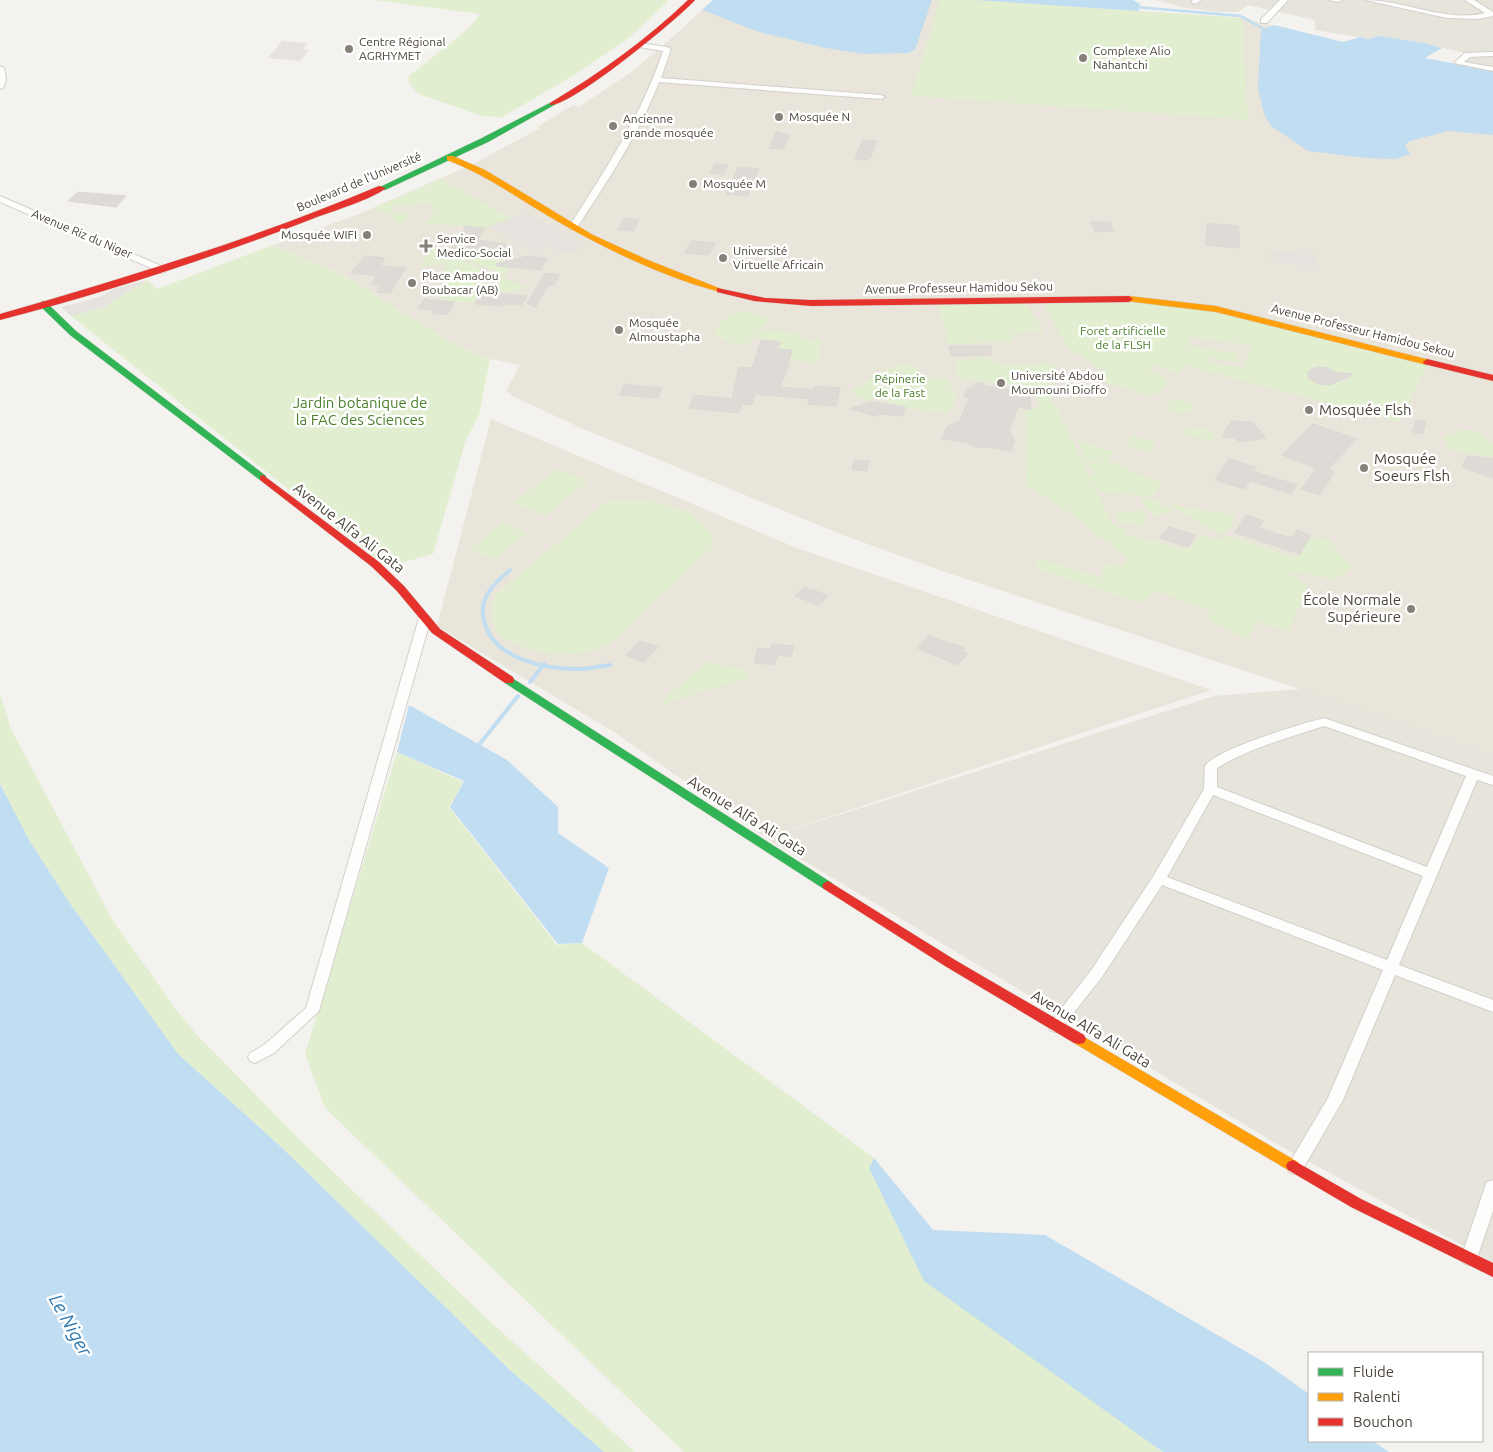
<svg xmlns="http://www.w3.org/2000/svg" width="1493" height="1452" font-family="Ubuntu,sans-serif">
	<rect width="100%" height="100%" fill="#f4f2ee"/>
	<path fill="#e7e4dc" d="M1157 0H1493V67L1466 62 1464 53 1425 43 1379 36 1368 39 1315 30V20L1248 5 1238 12H1219L1181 7Z
		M1301 689 1493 753V1262L1282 1147 766 838 1214 696Z"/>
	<path fill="#eae5da" d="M713 0H1068L1078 7 1242 18 1366 49 1493 72V753L939 570 843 535 581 428 512 396 506 391 520 365 490 359 457 346 343 275 273 245 359 214 471 165 540 128 537 127 573 105 579 107 630 73 667 42Z
		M491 419 797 548 1211 690 766 838 614 732 437 626Z"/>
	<path fill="#e1eecf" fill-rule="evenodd" d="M375 0H669L630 37 573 76 500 118 488 116 485 117 419 94C414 89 407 84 409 76L469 28 480 14Z
		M940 0H976L1242 18 1248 120 911 96Z
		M441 179 511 218 484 228 424 223 435 213 431 211 434 205 418 204 415 207 397 205 392 212 408 214 412 208H414L402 224 395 223 391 216 374 208Z
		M273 245 343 275 457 346 490 359 479 415 466 440 433 554 386 567 71 316 104 307 147 280 157 289Z
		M439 248 456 257 442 264 418 267 432 250Z
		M477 252 510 263 505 275 461 258Z
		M456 258 526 287 511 292 482 290 472 303 440 300 446 263Z
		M1137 303 1196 308 1224 314 1427 366 1400 422 1186 366 1178 373 1154 366 1149 371 1165 377 1170 384 1156 394 1145 395 1086 376 1100 370 1108 373 1068 348 1044 304ZM1191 337 1250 345 1245 368 1209 363 1211 358 1237 362 1238 354 1189 346ZM1316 367 1329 368 1340 374 1345 372 1348 374 1345 377 1349 378V381H1345V383C1328 379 1329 391 1308 378V371Z
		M1026 304 1044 331 1012 334 1014 342 948 344 939 305Z
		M740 311 755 313 771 320 746 346 726 342 714 334C718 321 728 316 740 311Z
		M764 330 793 332 807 339 822 340 817 363 790 360 793 350 779 349 782 341 756 339Z
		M988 358 1002 364 1055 363 1051 401 1057 408 1113 525 1130 530 1122 533 1190 550 1200 536 1219 539 1230 536 1297 558 1311 538 1328 539 1352 567 1336 579 1287 571 1307 587 1289 631 1257 622 1247 640 1208 619 1210 611 1157 591 1140 603 1038 569 1037 558 1102 578 1103 567 1108 564 1120 566 1129 560 1070 513 1026 485 1025 411 1039 408 1034 389 956 377 955 362 962 359Z
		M903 363 919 368 915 374 927 379 935 377 948 380 956 399 948 412C931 413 893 406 878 397L869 401 854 395 852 390 882 371Z
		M1175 399 1188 401 1194 405V410L1183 414 1169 410 1166 404Z
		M1196 427 1216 432 1211 441 1182 433 1188 428Z
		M1461 430H1473L1493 442V457L1450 450 1443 437Z
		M1133 436 1156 443 1149 452 1125 445Z
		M1078 440 1111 451 1115 450 1108 458 1112 460 1103 467 1111 461 1129 468 1128 471 1163 483 1153 497 1099 492 1090 475 1095 472 1087 467 1108 453 1086 465Z
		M557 469 588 481 545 516 513 503Z
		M631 499C658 502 693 506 709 531 712 535 713 541 714 546 687 571 661 596 633 621 625 629 615 642 605 646 575 659 542 656 513 643 491 633 489 616 495 595L606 502Z
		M1140 499 1157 500 1172 511 1153 516Z
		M1164 502 1183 507 1236 515 1232 525 1224 534 1218 533Z
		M1140 510 1147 516 1143 526 1119 523 1115 514Z
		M502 523 526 533 494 559 469 549Z
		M708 661 743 670 749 677 664 704 661 701Z
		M0 694 11 729 113 921 175 1008 197 1035 302 1142 484 1316 635 1452H604L511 1371 279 1145 178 1054 71 905 29 840 0 784Z
		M397 752 463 782 449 807 557 945 582 943 874 1158 869 1168 1155 1447 1163 1452H684L325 1108 305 1054Z"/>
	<path fill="#e6e3df" d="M282 41 308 43 303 49 309 50 300 61 268 58Z
		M527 212 570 237 586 245 569 254 548 246 537 253 490 227Z
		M1271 250 1315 255V267L1271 262Z
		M147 280 104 307 71 316 61 307 100 297 114 289Z"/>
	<path fill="#c0ddf1" d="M713 0H932L915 50 908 53 863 54 826 48 759 32 702 10Z
		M976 0H1133L1140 4 1139 11Z
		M1274 25 1343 42 1360 37 1368 39 1379 36 1425 43 1442 48 1425 58 1493 71V135L1448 131 1410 141 1405 145 1410 154 1396 159 1367 158 1308 151 1271 126 1264 114 1258 88 1261 30Z
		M409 705 507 760 558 807V833L609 868 582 943 558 944 450 807 464 781 397 752Z
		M0 784 29 840 71 905 178 1054 279 1145 511 1371 604 1452H0Z
		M874 1158 933 1230 1045 1235 1264 1362 1309 1394V1441H1373L1389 1452H1163L924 1281 869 1168Z"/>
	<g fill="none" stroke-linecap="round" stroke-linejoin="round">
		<path stroke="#c0ddf1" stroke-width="2.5" d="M1136 7 1241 16 1267 31"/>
		<path stroke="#c0ddf1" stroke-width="4" d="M510 570C494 583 478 598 484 621 494 660 545 669 580 669 590 669 600 666 610 665
			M530 682 544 664
			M479 745 518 696"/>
	</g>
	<path fill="#dedbd6" stroke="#dcd9d4" d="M776 132 789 135 783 149 769 148Z
		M866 140 876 141 871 157 867 160 855 159 862 141Z
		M715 164 728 165 723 175 710 173Z
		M738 167 759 169 748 196 726 194Z
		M78 192 126 196 116 207 68 201Z
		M624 218 639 220 633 231 618 230Z
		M1091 222H1110L1114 231 1095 232Z
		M1207 223 1239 226V248L1206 245Z
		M466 226 484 228 478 240 507 244 502 254 451 249Z
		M691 241 715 243 709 255 685 253Z
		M365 256 385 258 380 266 406 268 390 293 376 292 381 285 371 284 377 276 351 273Z
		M528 256 547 258 541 270 496 266V264Z
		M545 273 560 275 553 286H548L535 308 527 303Z
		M482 292 527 296 522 305 506 304 504 306 475 304Z
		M424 299 454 302 447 315 432 313 433 310 418 308Z
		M761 340 780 342 778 349 792 350 787 370 780 387 814 390 815 386 840 388 836 406 808 404 809 399 755 394 752 405 742 404 739 413 689 408 694 395 732 399 739 367 752 368Z
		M949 346H991V355L951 356Z
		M1316 367 1329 368 1335 372 1353 374 1330 385 1318 384 1308 378V371Z
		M981 383 986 386 1030 393 1031 409 1018 407 1009 431 1015 440 1011 451 988 447H975L966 442 942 439 947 427 960 421 969 398 964 397 967 388 970 389 975 384Z
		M624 384 662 388 658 398 620 395Z
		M871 402 905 407 903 416 876 414V416L849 409Z
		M1416 420 1426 422 1423 434 1412 432Z
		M1231 421 1252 422 1266 438 1239 442 1235 438 1223 437 1227 426H1230Z
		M1313 424 1357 439 1328 469 1335 472 1319 495 1301 489 1316 468 1282 455Z
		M1467 456 1493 459V478L1462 467Z
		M1229 459 1256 467 1253 471 1297 485 1291 494 1250 481 1244 489 1215 480Z
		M854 460 869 461 867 471 852 470Z
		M1246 515 1264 521 1258 528 1292 538 1297 530 1311 535 1300 554 1235 533Z
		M1169 527 1196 535 1188 547 1160 538Z
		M804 588 814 590 828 596 818 605 795 596Z
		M928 636 965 648 962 651 968 653 958 665 925 652 926 651 917 648Z
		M640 641 658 647 644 662 626 655Z
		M772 644 794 646 791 657 778 655 775 665 754 663 758 648 770 650Z"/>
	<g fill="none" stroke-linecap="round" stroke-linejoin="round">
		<defs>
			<path id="street" d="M1193 0H1201L1195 4 1191 2Z
				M1280 0H1288L1267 23H1261V19Z
				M1329 0H1342L1338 2Z
				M1365 0C1405 0 1445 23 1485 13L1465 0H1474L1493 12V16L1478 19 1447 18Z
				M639 43 667 47 671 49 661 78 881 95 885 97 881 99 659 82C639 134 607 182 576 229H570L569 227C605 170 642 115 663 51L639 47Z
				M1493 52V56L1470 57 1464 62 1493 67V71L1454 63 1465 53Z
				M0 66 4 68 6 78 4 87 0 89Z
				M0 196 166 268 168 270 163 273 160 272 0 202Z
				M425 614 431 618 319 1011 274 1053 255 1063 250 1061 248 1057 250 1053 264 1045 306 1008 419 618Z
				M1324 718 1493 776V785L1477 780 1399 965 1493 1000V1012L1395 975 1343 1100 1301 1172 1295 1174 1289 1172 1287 1167 1328 1098 1383 970 1162 885 1102 977 1060 1030 1055 1032 1050 1030 1048 1026 1092 969 1154 875 1204 789 1205 766C1216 749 1301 724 1324 718ZM1324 726 1466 776 1427 867 1217 787V768C1249 748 1288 738 1324 726ZM1213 795 1423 876 1387 960 1167 877Z
				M1493 1180V1211L1477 1258 1475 1263 1469 1265 1463 1263 1461 1258 1485 1187 1487 1182Z"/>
			<path id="fast" d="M550 103 556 104 488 142 385 190 378 188 482 138Z
				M43 301 46 302 76 331 266 476V480H260L70 335 40 306 39 304Z
				M509 676 832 883 834 886 832 889H824L505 683 504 680 505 677Z"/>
			<path id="slow" d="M447 156H453L485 170 593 235 648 260 724 290 720 292C666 278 605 249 557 221 520 200 487 175 447 160Z
				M1129 296 1216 306 1430 360 1431 362 1427 365 1216 312 1126 301 1125 299Z
				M1079 1034 1298 1162 1300 1166 1298 1170 1293 1172 1288 1170 1074 1043 1072 1039 1074 1035Z"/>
			<path id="jam" d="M688 0H695C678 19 571 107 550 105V103C600 73 646 40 688 0Z
				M379 186 386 188C373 199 330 212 312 219 211 258 105 293 0 320V314C129 277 256 238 379 186Z
				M717 288 765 298 811 300 1129 296 1133 299 1129 302 811 306 754 301 717 292Z
				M1427 359 1493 375V381L1424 364 1423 362Z
				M263 475 379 562 404 586 440 629 513 677 514 680 513 683H505L432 633 396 590 371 566 260 480V476Z
				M828 881 955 960 1084 1035 1086 1039 1084 1043 1079 1044 1074 1043 945 966 824 889 822 886 824 883Z
				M1293 1160 1361 1199 1493 1263V1277L1351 1207 1288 1170 1286 1166 1288 1162Z"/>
		</defs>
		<use href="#street" stroke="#d2d0cb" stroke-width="2"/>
		<use href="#fast" stroke="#d3cfc5" stroke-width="1"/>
		<use href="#slow" stroke="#d3cfc5" stroke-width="1"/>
		<use href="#jam" stroke="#d3cfc5" stroke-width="1"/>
		<use href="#street" fill="#fdfdfc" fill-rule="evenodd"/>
		<use href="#fast" fill="#30b455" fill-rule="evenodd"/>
		<use href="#slow" fill="#ff9f0a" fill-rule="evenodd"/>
		<use href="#jam" fill="#e5322d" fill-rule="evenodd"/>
	</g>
	<g fill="#868178" stroke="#fff" stroke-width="2">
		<circle cx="349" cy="49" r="5"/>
		<circle cx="1083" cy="58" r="5"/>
		<circle cx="779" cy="117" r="5"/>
		<circle cx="613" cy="126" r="5"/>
		<circle cx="693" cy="184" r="5"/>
		<circle cx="367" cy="235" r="5"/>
		<path d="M423.5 238.5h5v5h5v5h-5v5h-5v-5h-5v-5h5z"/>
		<circle cx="723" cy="258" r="5"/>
		<circle cx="412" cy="283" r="5"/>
		<circle cx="619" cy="330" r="5"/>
		<circle cx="1001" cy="383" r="5"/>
		<circle cx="1309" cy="410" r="5"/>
		<circle cx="1364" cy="468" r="5"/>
		<circle cx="1411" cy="609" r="5"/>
	</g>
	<g text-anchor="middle" stroke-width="5" stroke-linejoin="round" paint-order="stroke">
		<g font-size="12" fill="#4b4439" stroke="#fff" text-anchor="start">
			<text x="359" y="46">Centre Régional<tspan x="359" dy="14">AGRHYMET</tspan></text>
			<text x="1093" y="55">Complexe Alio<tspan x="1093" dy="14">Nahantchi</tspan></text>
			<text x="789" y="121">Mosquée N</text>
			<text x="623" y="123">Ancienne<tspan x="623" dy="14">grande mosquée</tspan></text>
			<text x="703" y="188">Mosquée M</text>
			<text x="357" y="239" text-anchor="end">Mosquée WIFI</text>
			<text x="437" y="243">Service<tspan x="437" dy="14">Medico-Social</tspan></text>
			<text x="733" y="255">Université<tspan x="733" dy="14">Virtuelle Africain</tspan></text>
			<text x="422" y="280">Place Amadou<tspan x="422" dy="14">Boubacar (AB)</tspan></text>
			<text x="629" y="327">Mosquée<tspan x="629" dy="14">Almoustapha</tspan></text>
			<text x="1011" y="380">Université Abdou<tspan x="1011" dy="14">Moumouni Dioffo</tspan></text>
		</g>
		<g font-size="12" fill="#4b4439" stroke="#fff">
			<text transform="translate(359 182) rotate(-23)" y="4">Boulevard de l'Université</text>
			<text transform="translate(82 234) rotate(23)" y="4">Avenue Riz du Niger</text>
			<text transform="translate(959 288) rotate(-1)" y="4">Avenue Professeur Hamidou Sekou</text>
			<text transform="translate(1363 331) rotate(14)" y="4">Avenue Professeur Hamidou Sekou</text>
		</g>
		<g font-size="12" fill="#4a7f2a" stroke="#fff">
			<text x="1123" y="335">Foret artificielle<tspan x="1123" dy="14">de la FLSH</tspan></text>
			<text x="900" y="383">Pépinerie<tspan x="900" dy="14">de la Fast</tspan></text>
		</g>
		<g font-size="15" fill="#4a7f2a" stroke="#fff">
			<text x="360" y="408">Jardin botanique de<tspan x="360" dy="17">la FAC des Sciences</tspan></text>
		</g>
		<g font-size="15" fill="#4b4439" stroke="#fff" text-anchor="start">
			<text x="1319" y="415">Mosquée Flsh</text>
			<text x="1374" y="464">Mosquée<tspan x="1374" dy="17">Soeurs Flsh</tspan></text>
			<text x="1401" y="605" text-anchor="end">École Normale<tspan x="1401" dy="17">Supérieure</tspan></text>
		</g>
		<g font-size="15" fill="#4b4439" stroke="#fff">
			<text transform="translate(349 528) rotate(38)" y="5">Avenue Alfa Ali Gata</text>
			<text transform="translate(747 816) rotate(32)" y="5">Avenue Alfa Ali Gata</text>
			<text transform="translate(1091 1029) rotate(31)" y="5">Avenue Alfa Ali Gata</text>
		</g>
		<g font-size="19" font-style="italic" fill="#2e7ab2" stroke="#fff">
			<text transform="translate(71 1325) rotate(61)" y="7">Le Niger</text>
		</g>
	</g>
	<rect x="1308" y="1352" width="175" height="90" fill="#ffffff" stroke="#b7b4b0"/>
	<rect x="1318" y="1368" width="25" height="8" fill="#30b455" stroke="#b7b4b0"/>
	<text x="1353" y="1377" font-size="15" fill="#4b4439">Fluide</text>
	<rect x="1318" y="1393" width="25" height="8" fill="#ff9f0a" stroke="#b7b4b0"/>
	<text x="1353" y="1402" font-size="15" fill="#4b4439">Ralenti</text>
	<rect x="1318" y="1418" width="25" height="8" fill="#e5322d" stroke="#b7b4b0"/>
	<text x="1353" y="1427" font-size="15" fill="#4b4439">Bouchon</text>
</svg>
